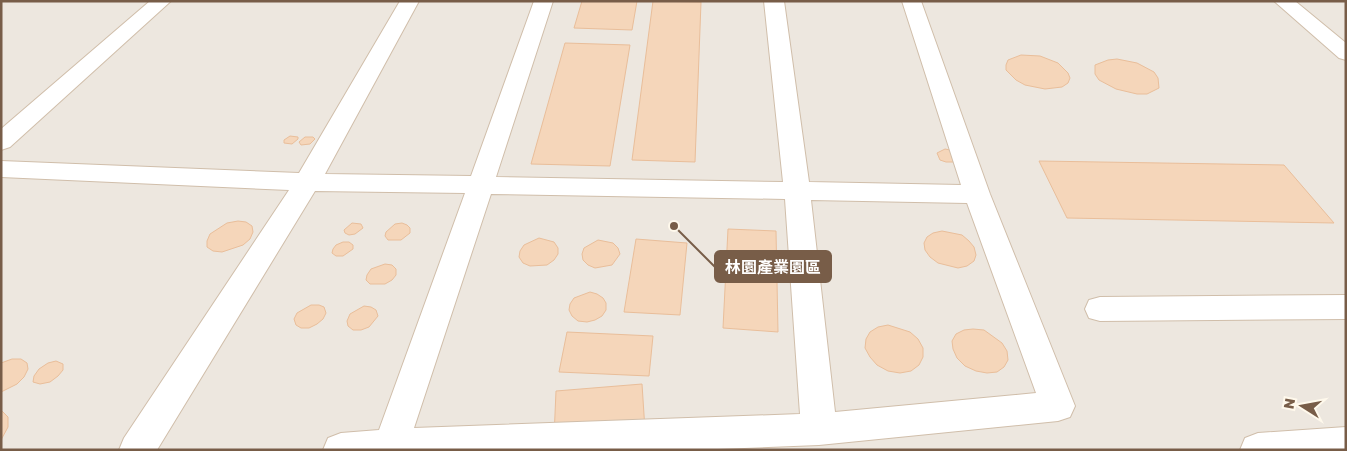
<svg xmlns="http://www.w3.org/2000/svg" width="1347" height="451" font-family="'Golos Text','Noto Sans TC',sans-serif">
	<rect width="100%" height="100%" fill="#fef6e4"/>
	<path fill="#ede7df" d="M1 1H1346V450H1Z"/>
	<path fill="#f5d6ba" stroke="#e9be9a" d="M582 1H637L632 30 574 28Z
		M653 1 701 2 695 162 632 160Z
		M565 43 630 45 610 166 531 164Z
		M1021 55 1040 56 1058 63 1068 73 1070 78 1068 83 1062 87 1045 89 1025 85 1016 80 1006 70V65L1008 60Z
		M1117 59 1137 63 1154 72 1158 78 1159 88 1147 94H1137L1116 89 1099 80 1095 74V65L1108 60Z
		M290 136 298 137V139L292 144 284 143V140Z
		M305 137H313L315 139 310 144 301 145 299 142Z
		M945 149 950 150 956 162H946L940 160 937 153Z
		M1039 161 1284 165 1334 223 1067 218Z
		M238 221 246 222 252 226 253 232 250 239 243 245 222 252 213 251 207 247V241L210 234 227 223Z
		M352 223 361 224 363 228 355 234 349 235 345 233 344 230Z
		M402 223 407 225 410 228V233L401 240H388L385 236 386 232 395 224Z
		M728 229 776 231 778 332 723 328Z
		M942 231 962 235 969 241 974 247 976 255 974 261 967 266 958 268 938 263 930 257 925 250 924 243 927 237 933 233Z
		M539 238 554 242 558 248V254L554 260 547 265 530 266 523 263 519 257 520 251 524 245Z
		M636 239 687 243 680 315 624 312Z
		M598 240 613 243 618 248 620 254 612 265 595 268 588 265 583 260 582 254 584 248Z
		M343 242H349L353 245V249L343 256H336L332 253 333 249 336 245Z
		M385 264 392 265 396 269V275L392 280 385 284H370L366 280 367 275 371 269Z
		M590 292 597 294 603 298 606 303V310L602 316 595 320 587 322 578 321 572 316 569 310 570 304 574 298Z
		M311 305H319L324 307 326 313 323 319 317 324 309 328H301L296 325 294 319 297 313Z
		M364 306 371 307 376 310 378 316 369 327 361 330H353L348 326 347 321 350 314Z
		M888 325 910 332 918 339 923 348V357L919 365 911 371 900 373 888 371 877 365 870 357 865 348 866 339 870 332 878 327Z
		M973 329 984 330 1002 343 1007 351 1008 360 1004 367 997 372 987 373 976 371 965 366 957 358 953 349 952 341 956 334 964 330Z
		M567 332 653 336 649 376 559 372Z
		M12 359H21L27 363 28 369 24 377 17 384 1 392V363Z
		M56 361 63 364V370L58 376 50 382 40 384 33 382 34 376 39 369 48 363Z
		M642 384 645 430 554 437 556 391Z
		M1 410 8 417V427L1 440Z"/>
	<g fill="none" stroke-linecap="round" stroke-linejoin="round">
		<defs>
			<path id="minor" d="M150 1H171L10 147 1 150V129Z
				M400 1H419L325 174 471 176 534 1H553L496 177 783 182 764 1H784L809 182 961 185 902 1H921L990 194 1075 406 1070 417 1058 421 819 445 692 450H323L328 438 341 433 379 430 465 193 315 191 157 450H119L124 438 289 190 1 177V161L299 173ZM491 194 785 199 800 414 414 428ZM811 200 967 203 1036 393 835 412Z
				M1274 1H1295L1346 43V60L1339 58Z
				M1346 295V319L1100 321 1089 318 1085 309 1089 300 1100 297Z
				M1346 427V450H1240L1245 438 1258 433Z"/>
		</defs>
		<use href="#minor" stroke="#d0beaa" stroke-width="2"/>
		<use href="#minor" fill="#fff" fill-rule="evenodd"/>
	</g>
	<path fill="none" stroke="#785d48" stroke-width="2" d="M674 226L715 267"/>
	<circle fill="#785d48" stroke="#fff9ec" stroke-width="2" cx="674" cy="226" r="5"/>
	<rect fill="#785d48" stroke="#785d48" stroke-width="2" x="715" y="251" width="116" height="31" rx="5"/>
	<g font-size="16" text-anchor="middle" font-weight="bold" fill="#fff">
		<text x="773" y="273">林園產業園區</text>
	</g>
	<rect width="1347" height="451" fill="none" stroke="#785d48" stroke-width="5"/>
	<g transform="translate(1302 406) rotate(281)" stroke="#fff9ec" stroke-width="4" paint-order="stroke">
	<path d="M0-4L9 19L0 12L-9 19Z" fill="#785d48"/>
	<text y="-8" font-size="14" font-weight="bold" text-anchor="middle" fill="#785d48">N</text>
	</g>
</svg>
